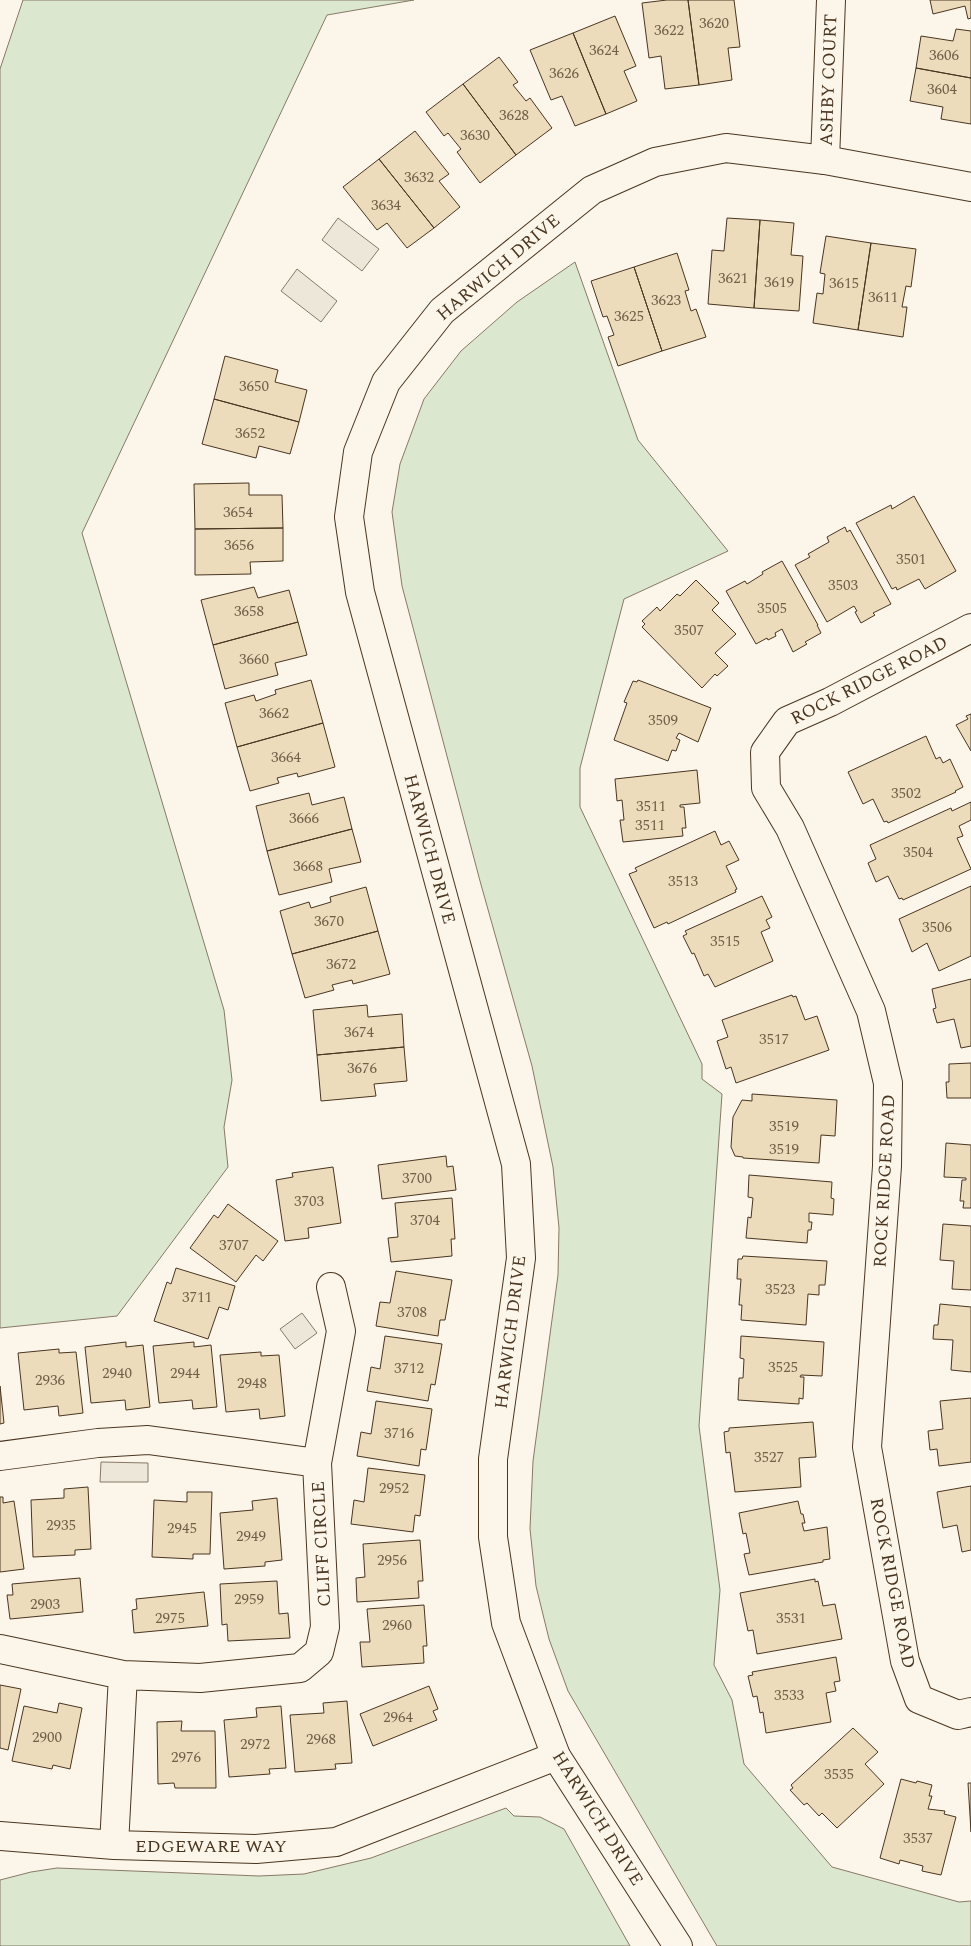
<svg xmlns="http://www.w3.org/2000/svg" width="971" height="1946" font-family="Spectral,serif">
	<rect width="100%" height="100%" fill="#fbf6e9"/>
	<path fill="#dce7d0" stroke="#887966" d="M23 0H414L327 15 82 533 224 1010 232 1080 224 1127 228 1167 117 1316 0 1328V69Z
		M575 262 638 440 728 551 624 599 580 768V807L702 1064V1079L722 1094 699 1426 720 1590 714 1665 732 1700 744 1764 832 1867 959 1902 971 1901V1946H717L568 1691 549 1639 536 1586 530 1529 533 1461 558 1275 559 1228 553 1167 532 1066 480 881 402 586 392 512 400 464 424 399 461 351 517 302Z
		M506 1808 514 1816 540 1817 564 1829 630 1946H0V1880L31 1872 57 1868 259 1876 304 1874 371 1858Z"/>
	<path fill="#ede7d9" stroke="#887966" d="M338 218 379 249 362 271 322 240Z
		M297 269 337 301 321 322 281 291Z
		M302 1313 317 1333 295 1349 280 1329Z
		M101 1462 148 1463V1482H100Z"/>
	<path fill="#ecdcbc" stroke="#4a3520" d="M667 0H688L699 85 665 89 661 56 649 58 642 3Z
		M688 0H734L740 47 728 48 732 80 699 85Z
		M930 0H971V18L968 19 965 6 933 14Z
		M615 16 636 66 624 71 637 101 606 114 573 33Z
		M956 29 971 31V78L916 68 921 36 953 41Z
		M573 33 606 114 575 126 562 96 551 100 530 50Z
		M499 57 518 82 513 85 526 101 530 98 552 128 516 155 463 84Z
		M916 68 971 78V124L941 119 943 107 910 101Z
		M463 84 516 155 480 183 457 152 461 149 448 133 444 136 426 112Z
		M415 131 449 174 439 181 460 207 434 228 379 159Z
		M379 159 434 228 407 248 387 223 377 230 343 187Z
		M727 218 760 220 754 308 708 304 712 250 724 251Z
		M760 220 794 223 791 255 803 256 799 311 754 308Z
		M826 236 871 243 858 330 813 323 817 293 823 294 825 274 820 273Z
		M871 243 916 249 911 287 906 286 902 307H907L903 337 858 330Z
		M677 253 689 290 685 291 691 311 696 309 706 337 662 351 634 267Z
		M634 267 662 351 618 366 608 337 614 335 607 316 603 317 591 281Z
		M225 356 278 370 275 382 307 390 299 422 214 399Z
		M214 399 299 422 290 454 259 446 256 458 202 444Z
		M249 483V495H282L283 528 195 529 194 484Z
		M914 496 956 571 925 589 919 579 897 590 896 587 892 589 856 523 891 505 892 509Z
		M845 527 847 532 850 530 891 604 873 613 875 615 861 623 855 612 857 611 854 606 827 622 795 565 810 557 808 554 829 542 827 537Z
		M283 528V561L250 562 251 574 195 575V529Z
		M782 561 818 625H817L821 633 805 642 807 644 793 652 782 629 775 633 776 636 768 640 767 638 756 644 726 591 745 581 747 584 763 574 762 572Z
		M696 580 719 603 712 610 736 634 715 653 728 666 717 676 715 674 702 688 642 627 645 624 642 621 657 607 660 611 677 594 680 596Z
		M254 587 258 598 289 590 298 622 213 645 201 600Z
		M298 622 307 655 275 663 278 675 225 689 213 645Z
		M311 680 323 723 237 747 225 703 254 695 256 701 276 694 275 690Z
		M638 680 711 708 698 742 679 733 676 738 680 740 676 751 672 750 668 761 614 740 627 703 624 702 633 681 637 682Z
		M971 714V751L956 725 968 719 966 716Z
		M323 723 335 767 298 777 297 773 277 778 279 783 250 791 237 747Z
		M926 736 936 759 940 757 943 763 950 759 963 787 955 791 956 792 888 823 887 821 884 822 873 799 863 804 848 772Z
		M697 770 700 803 680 805V807H684L686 828H682L683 836 623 842 620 820H624L622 800 617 801 615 779Z
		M309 793 312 805 344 797 352 829 267 851 256 806Z
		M971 802V820L959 826 963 836 957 838 971 869 903 900 902 898 899 899 888 876 876 882 868 863 876 859 870 845 951 808 952 811Z
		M352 829 361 862 329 869 332 882 279 895 267 851Z
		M715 831 721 845 729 841 739 860 726 866 737 889 735 890 736 892 668 924 667 922 654 928 629 874 637 871 635 868Z
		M971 886V956L939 971 927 943 912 952 899 919Z
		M366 887 378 931 292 954 280 911 309 902 311 908 331 902 330 897Z
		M762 896 772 917 766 920 770 928 761 932 773 961 715 987 708 974 704 976 694 953 692 954 683 936 687 934 685 931Z
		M378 931 390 974 353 984 352 980 332 985 334 990 305 998 292 954Z
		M971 979V1046L961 1048 954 1019 937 1023 933 1009 936 1008 932 989Z
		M792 995 793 997 796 996 805 1020 817 1016 829 1050 736 1083 731 1067 726 1069 717 1041 728 1037 722 1020Z
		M367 1005 368 1017 402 1014 404 1047 317 1055 313 1010Z
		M404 1047 407 1081 374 1084 376 1096 321 1101 317 1055Z
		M971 1063V1098H947L946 1082H949V1064Z
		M752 1094 837 1100 835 1136 821 1135 819 1163 743 1158V1157L735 1156 731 1147 733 1117 742 1100 752 1101Z
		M946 1143 971 1145V1208H963L964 1201H960L962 1180H966V1178L944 1177Z
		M446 1156 447 1167 453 1166 456 1190 382 1199 378 1165Z
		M333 1167 341 1223 308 1228 309 1238 285 1241 276 1180 293 1177 292 1173Z
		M749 1175 832 1182 831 1198 834 1199 833 1215 809 1213V1222H812L811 1230H808L807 1243 746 1238 748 1217 751 1218 753 1198 748 1197Z
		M452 1198 455 1239H451L452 1256 391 1262 388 1238 398 1237 395 1203Z
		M228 1204 278 1241 263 1261 256 1255 236 1282 190 1248 214 1215 218 1218Z
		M943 1224 971 1226V1290L952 1289 954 1261 940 1260Z
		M743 1256 827 1261 825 1285H819V1295L808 1294 806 1325 741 1320 742 1305H739L741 1279H737L738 1259H742Z
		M176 1268 235 1286 228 1310 219 1307 208 1339 154 1321 167 1282 171 1284Z
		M396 1271 452 1280 445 1320H440L438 1336 376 1326 380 1302 390 1303Z
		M940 1304 971 1307V1372L951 1370 953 1340 933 1339 934 1325H938Z
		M385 1336 442 1344 435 1385 431 1384 428 1401 367 1391 371 1367 380 1369Z
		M741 1336 824 1342 822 1376 801 1375 800 1377H804L803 1399 799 1398V1404L738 1400 739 1378H743L744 1359 740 1358Z
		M126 1342V1347L143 1345 150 1407 126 1410 125 1400 91 1403 85 1347Z
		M194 1342V1347L211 1345 217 1407 193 1409 192 1400 159 1403 153 1346Z
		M59 1349V1353L76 1352 83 1413 59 1416 58 1406 24 1410 18 1353Z
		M261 1352V1356L279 1355 285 1416 260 1419 259 1409 226 1412 220 1355Z
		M0 1386 4 1423 0 1424Z
		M971 1398V1462L939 1466 937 1449 930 1450 928 1431 943 1429 940 1401Z
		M376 1401 432 1409 426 1450 421 1449 419 1466 357 1456 361 1432 371 1434Z
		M813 1422 816 1457 799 1458 801 1487 735 1492 730 1452 726 1453 724 1432 729 1431V1428Z
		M368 1468 425 1475 420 1516 415 1515 413 1532 351 1524 354 1500 364 1502Z
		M971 1486V1550L962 1552 957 1525 943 1528 937 1492Z
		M88 1487 91 1549 75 1550V1555L33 1557 31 1500 64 1498V1489Z
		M187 1492H212L210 1554H193V1559L152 1557 154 1500 187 1502Z
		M0 1497H3V1503L14 1501 24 1569 0 1572Z
		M277 1498 282 1560 265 1562V1566L224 1569 220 1513 253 1510 252 1501Z
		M798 1501 801 1514H803L805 1523H802L804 1531 827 1527 830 1559 823 1560V1562L749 1575 744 1554 750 1553 746 1533 743 1534 739 1513Z
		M420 1540 423 1581H418L419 1598 357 1602 356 1578 365 1577 363 1544Z
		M80 1578 83 1612 10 1619 7 1595H13L12 1584Z
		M815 1579V1582L818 1581 823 1606 835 1604 842 1639 757 1654 753 1630 748 1631 740 1593Z
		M277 1581 279 1614 288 1613 290 1638 228 1641 227 1624 222 1625 220 1584Z
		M204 1592 208 1626 134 1633 132 1610 137 1609 136 1599Z
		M424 1605 427 1646H423L424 1663 362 1667 360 1642H370L367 1609Z
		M836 1657 840 1681 834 1682 836 1691 826 1693 831 1722 766 1733 763 1712 760 1713 757 1696 753 1697 748 1676 753 1675 752 1672Z
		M0 1685 21 1689 8 1750 0 1748Z
		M429 1686 438 1709 433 1711 437 1720 373 1746 360 1714Z
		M347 1701 352 1763 335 1764 336 1769 295 1772 290 1715 324 1713 323 1703Z
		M59 1703 82 1708 70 1769 53 1765 52 1769 12 1761 24 1706 57 1713Z
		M281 1706 286 1768 269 1769 270 1774 229 1777 224 1720 257 1717 256 1708Z
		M182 1721 181 1731H215L216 1788H175L174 1783 158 1784 157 1722Z
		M853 1728 878 1752 865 1764 884 1784 837 1828 822 1813 819 1816 807 1803 804 1805 790 1790 793 1788 791 1785Z
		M901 1779 916 1783 917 1781 932 1785 929 1796H932L928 1809 945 1811 944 1814 956 1817 941 1875 922 1871 923 1866 900 1860 899 1864 880 1858Z
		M968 1783H971V1832Z"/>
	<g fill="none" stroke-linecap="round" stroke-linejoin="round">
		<defs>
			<path id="minor" d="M825 160 831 0
				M971 628 830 702 787 721 765 752 766 788 790 828 871 1011 888 1083 887 1166 867 1447 905 1661 919 1699 958 1715 971 1712
				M0 1456 98 1443 148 1440 317 1463
				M0 1649 123 1675 200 1678 300 1668 319 1652 325 1627 317 1463 341 1331 331 1287
				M0 1836 114 1845 256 1849 336 1842 556 1756
				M114 1845 123 1675"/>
			<path id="tertiary" d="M678 1946 556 1756 506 1623 493 1537V1459L521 1258 516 1164 360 592 349 517 358 452 386 382 442 311 592 190 655 162 726 148 825 160 971 187"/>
		</defs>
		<use href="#minor" stroke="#4a3520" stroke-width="30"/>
		<use href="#tertiary" stroke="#4a3520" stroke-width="30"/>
		<use href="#minor" stroke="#fbf6e9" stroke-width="28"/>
		<use href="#tertiary" stroke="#fbf6e9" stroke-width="28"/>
	</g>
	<g text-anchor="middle" stroke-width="4" stroke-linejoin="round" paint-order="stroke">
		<g font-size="15" fill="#725f47">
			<text x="714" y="28">3620</text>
			<text x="669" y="35">3622</text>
			<text x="604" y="55">3624</text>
			<text x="944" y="60">3606</text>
			<text x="564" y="78">3626</text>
			<text x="942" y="94">3604</text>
			<text x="514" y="120">3628</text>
			<text x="475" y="140">3630</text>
			<text x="419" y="182">3632</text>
			<text x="386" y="210">3634</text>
			<text x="733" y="283">3621</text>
			<text x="779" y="287">3619</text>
			<text x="844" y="288">3615</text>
			<text x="883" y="302">3611</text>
			<text x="666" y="305">3623</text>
			<text x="629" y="321">3625</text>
			<text x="254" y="391">3650</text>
			<text x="250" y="438">3652</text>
			<text x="238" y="517">3654</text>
			<text x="239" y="550">3656</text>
			<text x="911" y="564">3501</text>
			<text x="843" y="590">3503</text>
			<text x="772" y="613">3505</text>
			<text x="249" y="616">3658</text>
			<text x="689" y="635">3507</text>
			<text x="254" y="664">3660</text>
			<text x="274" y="718">3662</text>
			<text x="663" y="725">3509</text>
			<text x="286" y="762">3664</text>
			<text x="906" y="798">3502</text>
			<text x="651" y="811">3511</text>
			<text x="304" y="823">3666</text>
			<text x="650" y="830">3511</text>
			<text x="918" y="857">3504</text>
			<text x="308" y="871">3668</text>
			<text x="683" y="886">3513</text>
			<text x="329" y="926">3670</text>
			<text x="937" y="932">3506</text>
			<text x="725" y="946">3515</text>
			<text x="341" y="969">3672</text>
			<text x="359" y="1037">3674</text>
			<text x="774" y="1044">3517</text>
			<text x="362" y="1073">3676</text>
			<text x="784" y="1131">3519</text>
			<text x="784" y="1154">3519</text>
			<text x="417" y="1183">3700</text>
			<text x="309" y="1206">3703</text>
			<text x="425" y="1225">3704</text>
			<text x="234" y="1250">3707</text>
			<text x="780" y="1294">3523</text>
			<text x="197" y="1302">3711</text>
			<text x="412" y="1317">3708</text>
			<text x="783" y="1372">3525</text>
			<text x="409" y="1373">3712</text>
			<text x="117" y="1378">2940</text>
			<text x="185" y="1378">2944</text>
			<text x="50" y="1385">2936</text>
			<text x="252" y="1388">2948</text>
			<text x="399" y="1438">3716</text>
			<text x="769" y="1462">3527</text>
			<text x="394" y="1493">2952</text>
			<text x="61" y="1530">2935</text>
			<text x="182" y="1533">2945</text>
			<text x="251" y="1541">2949</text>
			<text x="392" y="1565">2956</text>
			<text x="249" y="1604">2959</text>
			<text x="45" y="1609">2903</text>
			<text x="170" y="1623">2975</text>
			<text x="791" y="1623">3531</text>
			<text x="397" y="1630">2960</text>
			<text x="789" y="1700">3533</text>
			<text x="398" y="1722">2964</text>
			<text x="47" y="1742">2900</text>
			<text x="321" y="1744">2968</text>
			<text x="255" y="1749">2972</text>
			<text x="186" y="1762">2976</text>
			<text x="839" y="1779">3535</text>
			<text x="918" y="1843">3537</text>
		</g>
		<g font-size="18" fill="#4a3520" stroke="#fbf6e9">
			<text transform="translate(828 80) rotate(-88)" y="6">ASHBY COURT</text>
			<text transform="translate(498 267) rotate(-40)" y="6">HARWICH DRIVE</text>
			<text transform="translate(869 680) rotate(-27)" y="6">ROCK RIDGE ROAD</text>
			<text transform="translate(430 849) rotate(75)" y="6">HARWICH DRIVE</text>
			<text transform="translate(884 1181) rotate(-87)" y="6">ROCK RIDGE ROAD</text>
			<text transform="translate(510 1332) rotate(-83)" y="6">HARWICH DRIVE</text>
			<text transform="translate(321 1544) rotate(-93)" y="6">CLIFF CIRCLE</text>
			<text transform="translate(893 1583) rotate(79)" y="6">ROCK RIDGE ROAD</text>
			<text transform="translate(598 1818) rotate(58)" y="6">HARWICH DRIVE</text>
			<text x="211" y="1852">EDGEWARE WAY</text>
		</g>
	</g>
</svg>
